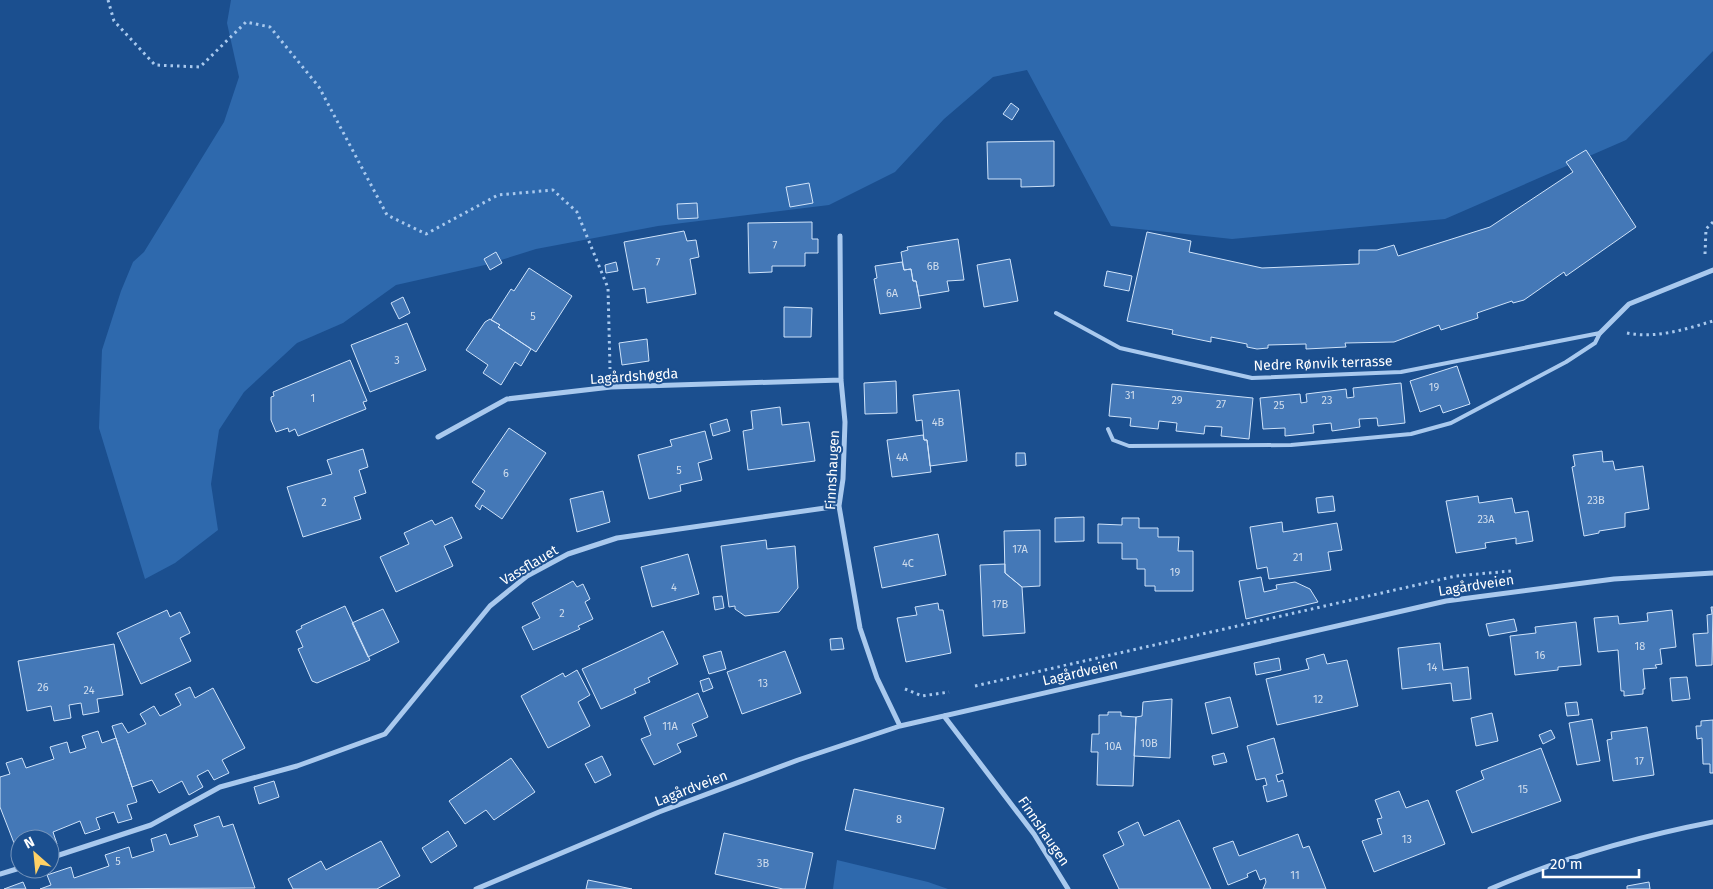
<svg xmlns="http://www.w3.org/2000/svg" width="1713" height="889" font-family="'Fira Sans',sans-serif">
	<rect width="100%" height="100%" fill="#1b4f8f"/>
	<path fill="#2e69ad" d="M231 0H1713V51L1626 140 1445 219 1232 239 1111 226 1027 70 993 77 944 119 895 172 829 205 658 226 536 249 485 265 396 285 343 323 297 343 244 392 219 430 211 484 218 530 175 563 145 579 99 428 102 350 121 291 133 262 144 252 224 122 239 77 227 23Z
		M837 860 928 882 948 889H833Z"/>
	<path fill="#4478b7" stroke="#cfe3fa" d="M1011 103 1019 109 1012 120 1003 114Z
		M1054 141V186L1021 187V179H988L987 142Z
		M1586 150 1636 227 1566 276 1564 272 1524 300 1513 303 1512 301 1477 313 1478 318 1441 330 1439 325 1394 342 1345 343 1346 347 1306 349V344L1268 345V348L1257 349 1247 347V344L1211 337V342L1172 334 1173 330 1127 321 1147 232 1191 241 1189 252 1262 268 1359 264V250H1377L1394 245 1398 256 1490 227 1573 172 1566 162Z
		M809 183 813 203 790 207 786 187Z
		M697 203 698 218 678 219 677 204Z
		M812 222V239H818V253H805V266H772V272L749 273 748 223Z
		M684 231 687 241 696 240 699 257 690 259 696 294 647 303 645 288 633 290 624 242Z
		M958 239 964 280 947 281 949 291 919 296 916 281H913L911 269 904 270 901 252 908 250 907 247Z
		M496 252 502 263 490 270 484 259Z
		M1010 259 1018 301 984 307 977 265Z
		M616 262 618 271 606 273 605 265Z
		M902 262 904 270 911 269 913 281H916L921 308 880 314 874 279 877 278 875 266Z
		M529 268 572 296 536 352 498 327 500 325 491 320 511 289 514 291Z
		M1107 271 1132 276 1129 291 1104 286Z
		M403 297 410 313 399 319 391 303Z
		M784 307 812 308 811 337H784Z
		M490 319 500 325 498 327 531 349 521 366 515 362 501 385 483 373 488 365 466 350 485 322Z
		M407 323 426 370 370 392 351 345Z
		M647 339 649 361 622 365 619 343Z
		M350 360 367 401 363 402 366 409 298 436 295 429 289 432 288 428 276 432 271 420V397L274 396 273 392Z
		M1457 366 1470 404 1443 413 1440 405 1420 412 1410 381Z
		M896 381 897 413 865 414 864 383Z
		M1401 383 1405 423 1378 426 1377 418 1359 419 1360 427 1332 431 1331 423 1313 425 1314 433 1285 436V428L1263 429 1260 398 1300 394 1301 403 1307 402 1306 394 1346 389 1347 398 1354 397 1353 388Z
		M1112 384 1253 398 1249 439 1221 436 1222 427 1205 426 1204 434 1176 431 1177 423 1159 421 1158 429 1130 426 1131 418 1109 416Z
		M959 390 967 461 930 466 927 440H924L922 420 916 421 913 395Z
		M780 407 782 425 809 422 815 461 748 470 743 431 753 429 751 411Z
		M727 419 730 431 713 436 710 424Z
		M509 428 546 453 502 519 482 505 480 510 475 506 485 491 472 482Z
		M705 431 712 459 698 463 702 480 680 485 681 491 649 499 638 455 672 446 670 440Z
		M923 435 924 440H927L931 472 892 477 887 440Z
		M363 449 368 467 359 470 366 493 354 497 361 519 303 537 287 487 332 474 327 460Z
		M1602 451 1603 462 1613 461 1615 470 1643 466 1649 509 1625 513V527L1599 531V533L1584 536 1572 467 1575 466 1573 455Z
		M1016 453H1025L1026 465 1016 466Z
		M603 491 610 522 577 532 570 499Z
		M1333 496 1335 511 1318 513 1316 498Z
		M1478 496 1479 503 1512 498 1515 513 1528 511 1533 541 1516 544V538L1485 543 1486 548 1456 553 1446 501Z
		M452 517 462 538 444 546 453 566 396 592 380 557 409 544 404 533 432 520 435 525Z
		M1084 517V541L1055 542V518Z
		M1122 518H1139V528H1158V537H1179L1178 551H1193V591H1155V586H1145V569H1137V559H1122V543H1098V524L1122 525Z
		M1282 522 1283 532 1337 523 1342 550 1328 552 1331 570 1269 579 1267 567 1257 569 1250 527Z
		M1040 530V586L1022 587 1005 573 1004 531Z
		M938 534 946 575 882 588 874 547Z
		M766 540 767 549 795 546 798 588 779 612 745 616 735 609V606L729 607 721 546Z
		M688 554 699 594 652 607 641 567Z
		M1005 564V573L1022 587 1025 633 983 636 980 565Z
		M1261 577 1264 592 1277 589 1276 585 1295 582 1310 589 1318 602 1246 619 1239 581Z
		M573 581 577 587 583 584 590 599 585 602 593 619 578 626 580 629 533 650 522 627 540 618 532 603Z
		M722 596 724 608 715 610 713 597Z
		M938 603 939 610H943L951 653 906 662 897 618 917 615 915 607Z
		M345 606 370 660 317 683 312 681 298 649 303 647 296 631 302 628 301 626Z
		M1711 607H1713L1712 665 1696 666 1693 634 1708 633 1707 615 1712 614Z
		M383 609 399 642 368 657 352 623Z
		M167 610 170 617 180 612 190 633 180 638 191 661 141 684 117 633Z
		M1672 610 1676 647 1660 649 1662 664 1655 665 1657 668 1643 669 1645 689H1643V694L1624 696V691H1621L1618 650 1598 652 1594 618 1618 616 1619 624 1648 621 1647 613Z
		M1514 619 1517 631 1489 636 1486 624Z
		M1576 622 1581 665 1558 667V670L1515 675 1510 636 1536 633 1535 627Z
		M663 631 678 664 648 678 650 682 634 689 636 693 601 709 582 669Z
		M842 638 844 649 831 650 830 639Z
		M1440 643 1443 670 1468 667 1471 699 1453 701 1451 683 1402 689 1398 648Z
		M114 644 123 695 97 699 99 712 83 715 81 703 69 705 71 718 54 721 51 706 27 711 18 661Z
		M721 651 726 669 709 674 703 656Z
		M785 651 801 693 742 714 727 672Z
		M1324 654 1327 664 1347 660 1358 706 1277 725 1266 679 1309 669 1306 659Z
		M1279 658 1281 670 1256 675 1254 663Z
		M577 670 590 695 578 702 590 726 548 748 521 696 563 673 565 677Z
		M1687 677 1690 699 1672 701 1670 678Z
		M709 678 713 688 703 692 700 681Z
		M190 687 195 698 213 688 245 748 222 760 229 773 214 780 208 770 197 776 203 787 189 795 182 781 159 793 152 780 132 787 112 726 122 723 128 733 146 724 140 714 154 706 160 716 181 705 175 694Z
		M698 693 708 717 692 724 697 736 677 744 681 752 654 765 641 739 651 735 644 717Z
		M1230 697 1238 727 1212 734 1205 703Z
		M1172 699 1170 758 1134 756 1136 717 1142 716 1143 702Z
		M1577 702 1579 715 1567 716 1565 703Z
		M1108 712H1121V716L1136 717 1133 786 1097 785 1098 752H1091L1092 734H1099V715H1108Z
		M1492 713 1498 741 1476 746 1471 718Z
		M1592 719 1600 761 1577 765 1569 723Z
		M1713 720V773H1710V764H1703L1702 738 1697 739 1696 726H1701V721Z
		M1647 727 1654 775 1613 781 1607 740 1612 739 1611 732Z
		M1551 730 1555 738 1543 744 1539 735Z
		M98 731 102 743 116 738 137 802 127 805 132 819 118 823 114 812 96 818 100 829 85 834 80 821 53 832 57 844 50 846V839H37L36 835 14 843 0 807V777L10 774 6 763 22 758 26 768 54 759 50 747 67 742 70 753 86 748 82 736Z
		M1274 738 1283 773 1276 775 1278 782 1283 780 1287 796 1267 802 1263 786 1267 785 1265 778 1256 780 1247 746Z
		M1541 748 1561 801 1472 833 1456 791 1484 779 1481 771Z
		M1224 753 1227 762 1214 765 1212 756Z
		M602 756 611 775 595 783 585 764Z
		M511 758 535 792 494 820 486 810 465 824 449 801Z
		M274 781 279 797 259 804 254 787Z
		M854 789 944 808 935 849 845 830Z
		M1399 791 1406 808 1428 800 1445 844 1374 872 1362 841 1382 834 1377 819 1382 818 1375 800Z
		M219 816 223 827 233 824 255 888 40 889 51 885 47 875 71 867 74 878 109 866 105 855 129 847 132 858 154 851 151 839 166 834 170 845 198 836 194 825Z
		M1179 820 1211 889H1119L1103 855 1124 845 1118 832 1138 822 1144 836Z
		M448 831 457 846 431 863 422 848Z
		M724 833 813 853 805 889H783L715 874Z
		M1298 834 1303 848 1309 846 1326 889H1263L1266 882 1265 878 1260 880 1256 870 1247 874 1248 877 1228 885 1213 848 1233 841 1239 856Z
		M381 841 400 876 377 889H293L288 879 321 861 326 870Z
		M588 880 632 889H586Z
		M23 882 26 889H4Z
		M1649 882 1650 889H1627V886Z"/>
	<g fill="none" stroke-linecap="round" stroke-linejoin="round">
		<path stroke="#a9c9ee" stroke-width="3" stroke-dasharray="2.5 4" stroke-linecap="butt" d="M108 0 114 21 155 65 200 67 246 22 270 27 319 87 387 215 426 234 498 195 553 190 577 212 608 288 610 369
			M1705 254 1706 229 1713 222
			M1627 333C1656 339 1686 329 1713 321
			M975 686 1456 576 1511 571
			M905 689 922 696 949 692"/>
		<path stroke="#a9c9ee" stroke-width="4" d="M1056 313 1120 348 1252 378 1401 372 1600 333
			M1108 429 1113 440 1129 446 1291 445 1411 434 1451 423 1468 414 1566 362 1595 343 1600 333"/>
		<path stroke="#a9c9ee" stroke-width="5" d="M840 236 841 380 845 422 843 479 839 506 860 628 877 678 900 726
			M1600 333 1629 304 1713 270
			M438 437 507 399 611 387 841 380
			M944 716 1034 834 1068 889
			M50 858 151 825 220 787 297 766 385 734 490 606 527 576 568 554 617 538 839 506
			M0 874 20 868
			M476 889 659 812 798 760 900 726 1446 601 1614 579 1713 573
			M1490 889C1562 858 1636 837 1713 822"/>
	</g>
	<g text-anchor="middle" stroke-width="4" stroke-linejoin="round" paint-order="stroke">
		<g font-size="11" fill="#d0dded">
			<text x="775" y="249">7</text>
			<text x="658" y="266">7</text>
			<text x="933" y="270">6B</text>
			<text x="892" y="297">6A</text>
			<text x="533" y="320">5</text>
			<text x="397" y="364">3</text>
			<text x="1434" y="391">19</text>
			<text x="1130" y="399">31</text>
			<text x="313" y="402">1</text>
			<text x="1177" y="404">29</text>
			<text x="1327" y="404">23</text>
			<text x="1221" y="408">27</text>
			<text x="1279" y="409">25</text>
			<text x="938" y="426">4B</text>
			<text x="902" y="461">4A</text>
			<text x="679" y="474">5</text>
			<text x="506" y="477">6</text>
			<text x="1596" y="504">23B</text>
			<text x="324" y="506">2</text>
			<text x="1486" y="523">23A</text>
			<text x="1020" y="553">17A</text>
			<text x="1298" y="561">21</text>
			<text x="908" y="567">4C</text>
			<text x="1175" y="576">19</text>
			<text x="674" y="591">4</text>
			<text x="1000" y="608">17B</text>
			<text x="562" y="617">2</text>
			<text x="1640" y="650">18</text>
			<text x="1540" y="659">16</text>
			<text x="1432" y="671">14</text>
			<text x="763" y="687">13</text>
			<text x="43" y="691">26</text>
			<text x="89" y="694">24</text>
			<text x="1318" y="703">12</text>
			<text x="670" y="730">11A</text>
			<text x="1149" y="747">10B</text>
			<text x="1113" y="750">10A</text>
			<text x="1639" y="765">17</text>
			<text x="1523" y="793">15</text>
			<text x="899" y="823">8</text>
			<text x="1407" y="843">13</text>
			<text x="118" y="865">5</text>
			<text x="763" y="867">3B</text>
			<text x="1295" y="879">11</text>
		</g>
		<g font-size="14" fill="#fff" stroke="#1b4f8f">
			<text transform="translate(1323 363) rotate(-2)" y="5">Nedre Rønvik terrasse</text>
			<text transform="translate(634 376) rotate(-4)" y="5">Lagårdshøgda</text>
			<text transform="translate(832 470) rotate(-87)" y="5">Finnshaugen</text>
			<text transform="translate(529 565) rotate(-31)" y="5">Vassflauet</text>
			<text transform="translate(1476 585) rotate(-9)" y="5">Lagårdveien</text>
			<text transform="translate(1080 672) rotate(-13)" y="5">Lagårdveien</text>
			<text transform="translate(691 788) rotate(-21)" y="5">Lagårdveien</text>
			<text transform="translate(1044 831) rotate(56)" y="5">Finnshaugen</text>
		</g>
	</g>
	<g transform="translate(35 854) rotate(333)"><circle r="24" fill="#1b4f8f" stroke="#7695bc"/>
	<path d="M0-4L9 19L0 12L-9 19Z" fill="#ffd166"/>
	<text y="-8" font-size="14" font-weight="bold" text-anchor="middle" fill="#ffffff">N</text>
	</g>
	<path d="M1543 869v8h96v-8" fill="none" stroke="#ffffff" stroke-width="2.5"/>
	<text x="1550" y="869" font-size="15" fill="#ffffff" stroke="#1b4f8f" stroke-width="4" paint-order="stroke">20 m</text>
</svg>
